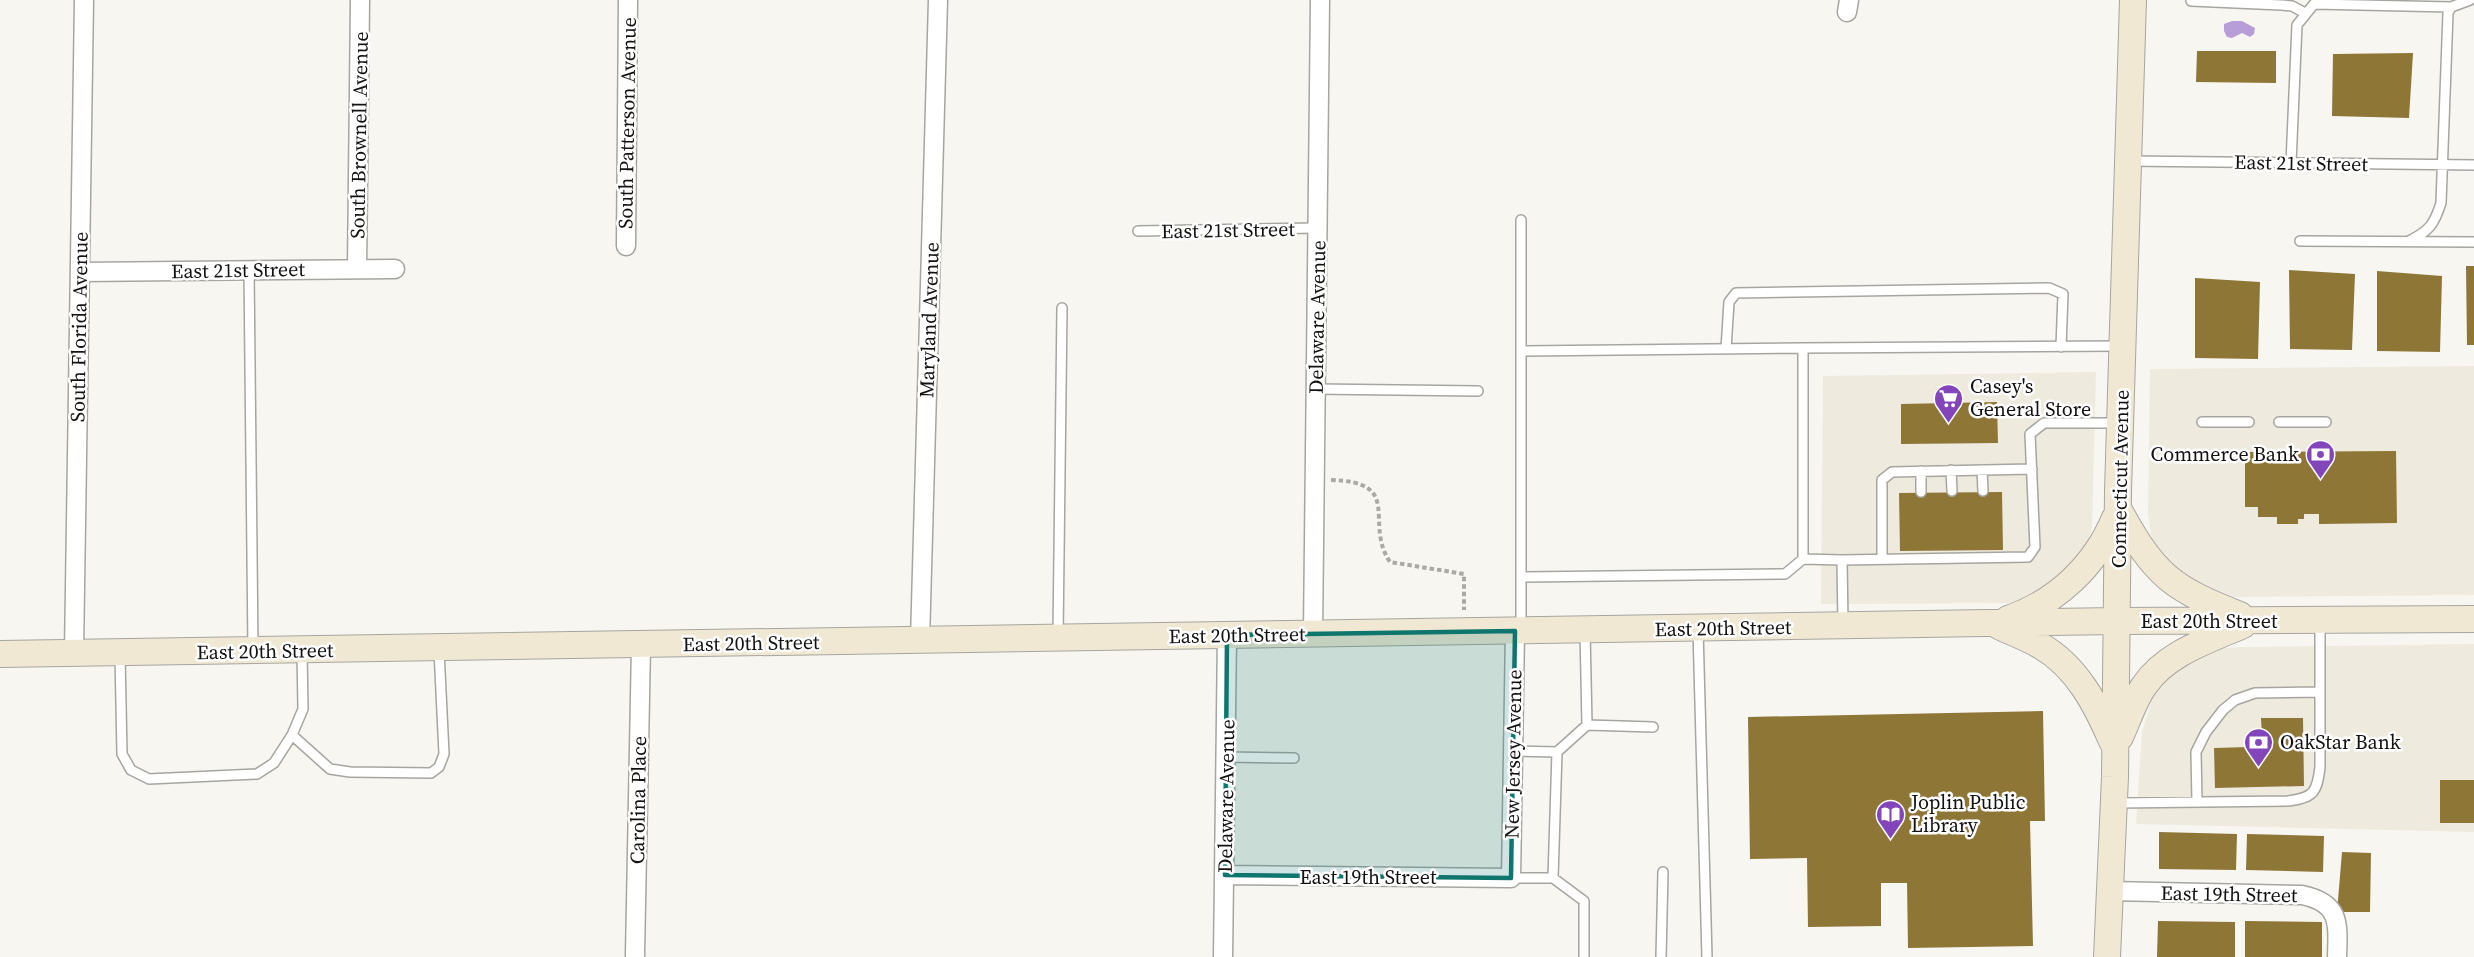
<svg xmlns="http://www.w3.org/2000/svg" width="2474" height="957" font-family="'Source Serif 4',serif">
	<rect width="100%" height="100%" fill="#f8f6f1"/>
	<path fill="#efeade" d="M2474 366V595L2231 597 2208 592 2179 576 2156 548 2151 535 2148 513 2150 369Z
		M2096 372 2092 528 2087 544 2073 569 2028 600 2012 603 1821 604 1823 376Z
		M2474 644V832L2136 824 2142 732 2153 696 2173 672 2206 652 2223 648 2242 647Z"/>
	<path fill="#b89ed8" d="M2232 21H2242L2255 28 2254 34 2250 37 2242 33 2232 38 2227 37 2224 31V24Z"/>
	<path fill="#8d7636" d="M2197 51H2276V83L2196 82Z
		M2413 53 2409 118 2332 116 2333 54Z
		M2466 266H2474V345H2467Z
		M2289 270 2355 274 2352 350 2290 349Z
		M2377 271 2442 276 2440 352 2377 351Z
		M2195 278 2260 282 2258 359 2195 358Z
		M1997 402 1998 443 1901 444V404Z
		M2396 451 2397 523 2319 524V514H2304V519H2298V524H2277V517H2258V507H2245V452Z
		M2002 492 2003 550 1900 551 1899 493Z
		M2043 711 2045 821H2030L2033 946 1908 948 1907 883H1881V926L1808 927 1807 858 1750 859 1748 717Z
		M2261 718H2303L2304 786 2215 788 2214 748 2249 747 2262 737Z
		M2440 780H2474V823H2440Z
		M2159 832 2237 834 2236 870 2159 869Z
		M2247 834 2324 836 2323 872 2246 870Z
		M2342 852 2371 853 2370 912H2337Z
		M2158 921 2235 922V957H2157Z
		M2245 921 2322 922V957H2245Z"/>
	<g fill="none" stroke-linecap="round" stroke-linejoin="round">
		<defs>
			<path id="service" d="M2191 1 2281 5 2292 6 2305 13
				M2128 161 2474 165
				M2291 163 2297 25 2314 4 2451 7
				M1138 231 1318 228
				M2300 241 2474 242
				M2409 241C2429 231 2434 225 2441 203L2448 13 2451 7 2470 0
				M249 270 253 649
				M1803 348 2121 346
				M1726 349 1729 302 1736 293 2049 288 2063 294 2061 347
				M1521 351 1803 348V559
				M1316 389 1478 391
				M2202 422H2249
				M2279 422H2326
				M1951 470 1952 491
				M1982 470 1983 491
				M1921 471V492
				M1882 558V480L1892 472 2032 469
				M1521 577V220
				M1843 624 1842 560 2028 557 2035 547 2030 434 2044 423H2118
				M1521 629V577L1785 574 1803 559 1842 560
				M1698 630 1707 957
				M1585 631 1587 725
				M1058 636 1062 308
				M120 655 122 754 131 770 149 779 257 774 274 763 292 735 303 709 302 652
				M292 735 330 769 350 772 431 773 439 767 444 754 439 650
				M1512 751 1557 752 1587 725 1653 727
				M1226 757 1294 758
				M2197 802 2196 752 2206 732 2223 710 2235 700 2255 693 2320 692
				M2116 803 2288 801C2314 798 2317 792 2320 767V623
				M1511 878H1553L1584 901V957
				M1553 878 1557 752
				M1661 957 1663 872"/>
			<path id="minor" d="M1847 12 1849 0
				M626 246 628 0
				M357 269 360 0
				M80 272 395 269
				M1313 634 1320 0
				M920 641 938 0
				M74 653 84 0
				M1225 875 1511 878 1515 631
				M2110 891 2302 895C2341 903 2338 924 2337 957
				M635 955 641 645
				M1223 957 1227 635"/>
			<path id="secondary" d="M2120 512C2155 576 2173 589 2240 615
				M2008 619C2057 602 2095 566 2115 518
				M1999 626C2013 633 2028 638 2041 646 2077 667 2096 704 2112 741
				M0 654 2118 621 2474 619
				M2120 737C2128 720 2134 700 2144 686 2166 653 2209 640 2243 625
				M2107 957 2115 777 2118 491 2133 0"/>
		</defs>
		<use href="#service" stroke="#a6a5a0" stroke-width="12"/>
		<use href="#minor" stroke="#a6a5a0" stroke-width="21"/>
		<use href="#secondary" stroke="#a6a5a0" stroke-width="28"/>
		<path stroke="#aaa9a5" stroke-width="4" stroke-dasharray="4.5 3" stroke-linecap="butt" d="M1331 480C1405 482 1363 522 1390 562L1464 574V610"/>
		<use href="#service" stroke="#fff" stroke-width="9"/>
		<use href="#minor" stroke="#fff" stroke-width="18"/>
		<use href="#secondary" stroke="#f0e8d3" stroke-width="26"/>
	</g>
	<path fill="#0f766e" fill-opacity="0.2" stroke="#0f766e" stroke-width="4.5" stroke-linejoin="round" d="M1515 631 1511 878 1225 875 1227 635Z"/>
	<defs>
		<symbol id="supermarket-pin" viewBox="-11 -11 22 30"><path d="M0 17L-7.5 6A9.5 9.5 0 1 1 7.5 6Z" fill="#8245ba" stroke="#fff"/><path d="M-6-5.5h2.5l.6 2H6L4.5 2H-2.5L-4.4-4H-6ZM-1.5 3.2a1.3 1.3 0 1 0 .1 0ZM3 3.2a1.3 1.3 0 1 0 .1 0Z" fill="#fff"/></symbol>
		<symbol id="bank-pin" viewBox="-11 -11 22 30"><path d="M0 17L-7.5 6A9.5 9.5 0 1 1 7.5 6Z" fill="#8245ba" stroke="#fff"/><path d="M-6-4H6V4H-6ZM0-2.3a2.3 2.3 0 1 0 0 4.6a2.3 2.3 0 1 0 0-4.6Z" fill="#fff"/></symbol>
		<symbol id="library-pin" viewBox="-11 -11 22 30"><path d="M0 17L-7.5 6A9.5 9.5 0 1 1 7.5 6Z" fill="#8245ba" stroke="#fff"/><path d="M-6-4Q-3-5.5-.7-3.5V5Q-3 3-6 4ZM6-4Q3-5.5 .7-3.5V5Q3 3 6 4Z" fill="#fff"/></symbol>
	</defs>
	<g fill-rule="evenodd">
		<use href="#supermarket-pin" x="1932" y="382" width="33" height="45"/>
		<use href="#bank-pin" x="2304" y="438" width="33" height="45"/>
		<use href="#bank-pin" x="2242" y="726" width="33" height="45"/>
		<use href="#library-pin" x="1874" y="798" width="33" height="45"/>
	</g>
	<g text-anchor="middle" stroke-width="5" stroke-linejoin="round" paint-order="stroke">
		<g font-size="20" fill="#131211" stroke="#fff">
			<text transform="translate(627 123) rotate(-89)" y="7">South Patterson Avenue</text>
			<text transform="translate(359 135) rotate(-89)" y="7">South Brownell Avenue</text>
			<text transform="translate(2301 163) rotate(1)" y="7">East 21st Street</text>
			<text transform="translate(1228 230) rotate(-1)" y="7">East 21st Street</text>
			<text transform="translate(238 270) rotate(-1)" y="7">East 21st Street</text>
			<text transform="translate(1317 317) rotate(-89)" y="7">Delaware Avenue</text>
			<text transform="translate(929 320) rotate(-88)" y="7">Maryland Avenue</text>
			<text transform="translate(79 327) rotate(-89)" y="7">South Florida Avenue</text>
			<text transform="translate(2120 479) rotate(-89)" y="7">Connecticut Avenue</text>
			<text x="2209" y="628">East 20th Street</text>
			<text transform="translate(1723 628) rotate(-1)" y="7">East 20th Street</text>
			<text transform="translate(1237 635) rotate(-1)" y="7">East 20th Street</text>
			<text transform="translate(751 643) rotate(-1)" y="7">East 20th Street</text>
			<text transform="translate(265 651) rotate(-1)" y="7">East 20th Street</text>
			<text transform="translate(1513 754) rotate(-89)" y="7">New Jersey Avenue</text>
			<text transform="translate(1226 796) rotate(-89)" y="7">Delaware Avenue</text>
			<text transform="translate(638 800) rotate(-89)" y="7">Carolina Place</text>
			<text x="1368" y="884">East 19th Street</text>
			<text transform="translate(2229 894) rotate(1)" y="7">East 19th Street</text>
		</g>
		<g font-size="20" fill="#131211" stroke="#fff" text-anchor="start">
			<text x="1970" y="393">Casey's<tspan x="1970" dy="23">General Store</tspan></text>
			<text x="2299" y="461" text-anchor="end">Commerce Bank</text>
			<text x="2280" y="749">OakStar Bank</text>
			<text x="1911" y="809">Joplin Public<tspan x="1911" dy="23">Library</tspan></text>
		</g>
	</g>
</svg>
